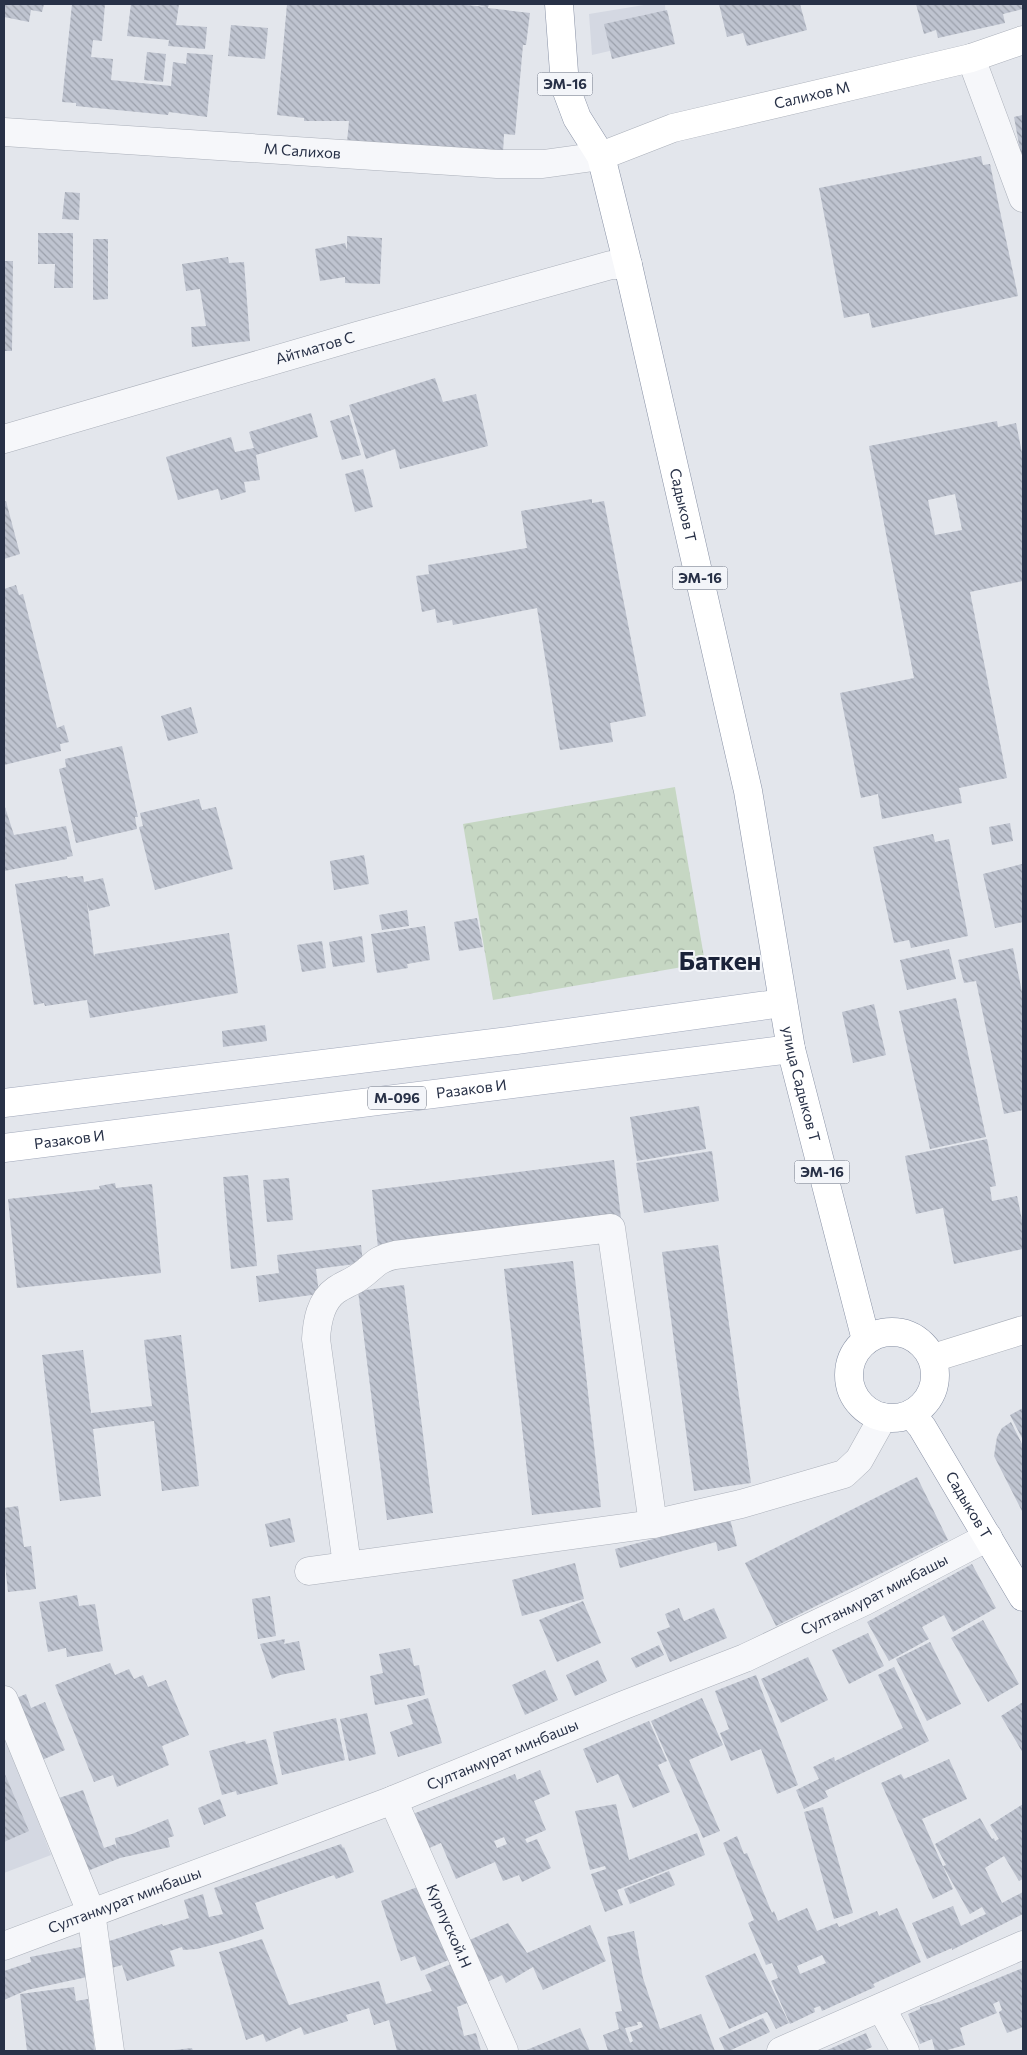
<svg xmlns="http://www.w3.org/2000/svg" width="1027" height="2055" font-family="Commissioner,sans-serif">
	<defs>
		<pattern id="forest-crowns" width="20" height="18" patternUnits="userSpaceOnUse" patternTransform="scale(1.25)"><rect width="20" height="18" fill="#c6d7c3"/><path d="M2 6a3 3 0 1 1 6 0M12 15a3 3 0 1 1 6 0" fill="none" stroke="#aab9a9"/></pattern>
		<pattern id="building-back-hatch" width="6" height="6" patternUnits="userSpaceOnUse" patternTransform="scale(1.25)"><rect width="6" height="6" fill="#bfc4d0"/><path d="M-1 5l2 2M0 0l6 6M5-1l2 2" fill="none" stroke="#9ba0ab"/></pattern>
	</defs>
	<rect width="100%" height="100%" fill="#e3e6ec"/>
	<path fill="#d4d8e2" d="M650 4H665L667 38 592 55 589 14Z
		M4 1733 51 1855 4 1873Z"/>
	<path fill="url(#forest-crowns)" d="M675 787 705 963 493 1000 463 824Z"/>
	<path fill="url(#building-back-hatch)" fill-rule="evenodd" d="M4 4H44L42 12 31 10 29 22 4 17Z
		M72 4H105L102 41 93 40 91 57 113 59 111 80 171 86 173 62 186 64 187 53 213 55 207 117 169 112 168 115 76 106V103L62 102Z
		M131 4H179L176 25 207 27 205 49 168 46 169 40 127 36Z
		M287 4H457L486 7 474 4H489L488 8 530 13 526 45H523L515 135 504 134 503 153 347 142 349 121H304V118L277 115Z
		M719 4H800L807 30 747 46 743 33 727 37Z
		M916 4H1023V9L1003 14 1005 23 938 38 936 30 924 34Z
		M667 10 675 44 612 59 604 24Z
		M231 25 268 28 265 59 228 56Z
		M147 52 166 54 163 82 144 80Z
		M1023 115V161H1022L1014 117Z
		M981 156 983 165 990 164 1018 296 872 328 869 313 844 318 819 188Z
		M65 192 80 193 79 220 62 219Z
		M38 233H73V288H54L55 264H38Z
		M347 236 382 238 380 284 345 283V277L320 281 315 249 345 243 347 250Z
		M93 239H108V299L93 300Z
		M228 257 229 263 244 262 250 341 192 347 191 327 206 326 200 289 186 291 182 264Z
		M4 261H13L12 351H4Z
		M435 378 443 402 476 394 488 446 400 469 395 449 366 459 349 405Z
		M311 413 318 437 256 455 260 480 244 482 246 492 221 500 218 489 178 500 166 457 231 437 235 452 254 448 249 432Z
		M349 415 361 455 342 460 330 421Z
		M997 421 998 427 1016 423 1023 458V581L970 592 1007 778 959 788 962 803 882 819 878 794 861 798 840 693 914 678 869 446ZM955 494 962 530 935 535 928 500Z
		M363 469 373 507 355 512 345 474Z
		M592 499V503L604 501 646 716 610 723 613 742 560 750 537 608 453 625 452 620 437 623 435 609 422 612 416 576 429 574 428 565 527 548 521 511Z
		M6 501 20 554 4 559V502Z
		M16 585 19 595 23 594 57 728 64 725 69 742 60 744 61 751 4 765V589Z
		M191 707 198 733 168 741 161 716Z
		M122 746 138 817H135L137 829 76 843 59 769 66 767 65 759Z
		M199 799 202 810 216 807 233 869 155 890 139 827 143 826 140 813Z
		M4 804 14 835 66 826 73 856 67 857V859L4 871Z
		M1010 823 1013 841 992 845 989 827Z
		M933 834 935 842 949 839 968 936 911 948 909 940 894 943 873 847Z
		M364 855 369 884 334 890 330 861Z
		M1022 864 1023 922 995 928 983 874Z
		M67 876 68 878 83 876 84 882 103 878 110 906 89 911 87 902 94 957 95 954 229 933 238 993 90 1018 87 1000 45 1006 44 1003 34 1005 15 884Z
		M407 910 409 926 382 930 379 915Z
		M477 918 483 947 459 951 454 922Z
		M425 926 430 960 407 964 408 968 377 973 371 934Z
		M362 936 365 962 333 967 329 942Z
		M322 941 326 968 302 972 297 945Z
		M1013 948 1023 997V1110L1004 1114 976 981 964 983 958 960Z
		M949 949 956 979 907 990 900 960Z
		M956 998 986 1137 930 1149 899 1011Z
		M874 1004 886 1055 853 1063 842 1012Z
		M265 1025 267 1041 223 1047 222 1031Z
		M699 1106 706 1149 637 1161 630 1117Z
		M987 1139 996 1186 990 1187 992 1201 1017 1196 1023 1225V1249L954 1264 943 1208 916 1214 905 1156Z
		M712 1151 719 1201 644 1213 636 1163Z
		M614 1160 621 1218 378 1248 372 1190Z
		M248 1175 257 1266 231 1269 223 1177Z
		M289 1178 293 1220 267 1222 263 1180Z
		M115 1183 116 1188 152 1184 161 1273 17 1288 8 1199 100 1189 99 1186Z
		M361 1245 363 1263 316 1269 319 1294 259 1302 256 1276 279 1273 277 1255Z
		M718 1245 751 1483 694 1491 662 1252Z
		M573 1261 601 1507 532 1515 504 1269Z
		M404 1285 433 1513 387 1520 358 1291Z
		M181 1335 199 1486 162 1491 154 1421 93 1429 101 1496 60 1501 42 1355 83 1350 91 1413 152 1406 144 1340Z
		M1023 1408V1440L1010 1415Z
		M1011 1422 1023 1446V1513L994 1456 997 1437 1002 1428Z
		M917 1477 948 1540 776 1626 745 1563Z
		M18 1506 24 1547 31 1546 36 1589 8 1592 4 1556V1508Z
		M290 1518 295 1542 270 1547 265 1524Z
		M730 1519 737 1546 718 1551 716 1542 620 1568 615 1549Z
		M575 1563 584 1599 522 1616 512 1580Z
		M972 1564 996 1608 953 1632 944 1615 922 1627 929 1639 889 1661 867 1622Z
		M77 1595 79 1606 95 1604 103 1651 67 1657 66 1648 48 1652 39 1602Z
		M270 1596 276 1636 258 1639 252 1599Z
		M583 1601 601 1643 557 1662 539 1620Z
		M679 1608 684 1621 714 1608 727 1638 670 1662 657 1632 670 1627 665 1614Z
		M983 1620 1019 1684 988 1702 951 1638Z
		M868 1633 884 1666 849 1684 832 1650Z
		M285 1639 284 1644 299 1641 305 1670 280 1675 272 1679 260 1644Z
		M930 1642 961 1704 927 1721 896 1659Z
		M659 1645 664 1655 636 1668 631 1658Z
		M410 1648 414 1666 419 1665 425 1695 375 1705 370 1676 383 1673 379 1654Z
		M808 1657 828 1700 781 1723 761 1679Z
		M598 1660 607 1681 575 1696 566 1675Z
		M110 1663 115 1675 129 1669 134 1679 143 1675 148 1687 166 1680 189 1735 162 1746 169 1765 117 1787 113 1775 94 1782 55 1685Z
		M894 1667 929 1741 825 1791 828 1797 804 1809 796 1790 819 1779 813 1767 834 1757 835 1761 903 1728 878 1675Z
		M545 1670 558 1700 525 1715 512 1685Z
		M756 1675 798 1785 777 1794 761 1749 731 1761 720 1733 729 1729 715 1691Z
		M26 1694 31 1708 45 1702 65 1750 42 1760 4 1703Z
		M428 1698 442 1743 398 1757 390 1732 413 1724 407 1705Z
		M702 1698 723 1745 689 1760 720 1831 703 1838 651 1721Z
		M1023 1702V1753L1001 1716Z
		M367 1713 376 1754 349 1761 340 1719Z
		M336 1718 345 1760 282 1775 273 1732Z
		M649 1721 667 1761 658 1765 670 1792 633 1808 618 1774 597 1783 583 1749Z
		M266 1739 278 1784 237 1795 236 1791 222 1795 209 1751 245 1741 246 1744Z
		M949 1759 967 1799 922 1819 953 1889 933 1899 881 1783 901 1774 904 1779Z
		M540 1770 550 1794 534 1801 546 1830 525 1839 527 1843 537 1839 551 1868 522 1882 519 1875 503 1881 495 1862 456 1879 441 1843 427 1849 413 1814 515 1774 517 1780ZM504 1837 507 1844 497 1848 494 1841Z
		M4 1772 29 1831 4 1842Z
		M83 1790 104 1848 115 1844 117 1849 115 1838 132 1834 168 1819 174 1836 168 1838 170 1847 120 1858 85 1872 59 1798Z
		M220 1799 226 1816 204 1825 198 1808Z
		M616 1804 629 1860 697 1833 705 1855 617 1890 623 1905 605 1912 591 1874 606 1869 605 1866 590 1870 575 1811Z
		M1023 1804V1879L1019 1881 1004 1856 985 1868 1002 1903 1023 1892V1914L952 1950V1948L927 1959 912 1923 953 1906 961 1926 986 1914 982 1907 970 1914 943 1866 946 1865 935 1844 980 1818 992 1839 994 1838 995 1841 999 1839 990 1825Z
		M823 1807 853 1913 834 1919 804 1812Z
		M737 1836 744 1854 747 1853 772 1913 774 1911 778 1921 807 1908 817 1931 837 1923 839 1927 877 1911 879 1916 897 1908 921 1962 873 1984 875 1987 822 2011 820 2006 814 2008 815 2012 790 2024 771 1981 778 1978 772 1963 766 1965 748 1923 754 1920 723 1843ZM822 1955 826 1963 800 1974 797 1966Z
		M341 1844 343 1848 344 1847 354 1872 336 1879 334 1875 255 1903 264 1929 231 1940 197 1949 183 1950 182 1947 170 1951 175 1966 127 1981 122 1965 105 1970 97 1945 162 1924 163 1926 189 1918 184 1900 203 1894 209 1917 223 1914 214 1888Z
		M669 1871 675 1885 630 1904 624 1889Z
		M425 1884 454 1958 421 1971 415 1956 401 1961 381 1901Z
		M508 1923 527 1953 590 1925 606 1961 543 1990 533 1967 506 1983 502 1975 483 1984 465 1942Z
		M634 1931 643 1978 660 2029 701 2014 715 2051H608L603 2035 619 2029 615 2012 622 2011 607 1937ZM637 2022H641L643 2027 630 2032 633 2041 630 2043 625 2028 638 2025Z
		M262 1939 289 2005 379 1981 386 2004 432 1991 425 1975 458 1961 475 2000 457 2007 464 2036 476 2033 481 2051H397L389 2020 374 2025 369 2008 346 2015 348 2021 304 2035 301 2027 266 2042 263 2034 246 2040 219 1952Z
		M81 1947 87 1977 27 1990 4 2000V1971L31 1962 30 1957Z
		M755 1953 789 2023 776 2029 767 2012 729 2029 705 1976Z
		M1023 1968V2027L1007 2033 1000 2016 999 2012 1002 2010 999 2001 993 2004 997 2013 960 2028 965 2045 944 2051H935L932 2039 920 2044 908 2014 920 2009V2007L939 2002Z
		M74 1987 76 2001 88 1999 95 2051H27L20 1994Z
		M763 2018 770 2032 729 2051H725L719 2038Z
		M580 2028 590 2051H524Z
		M866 2033 872 2047 863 2051H825Z
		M192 2048 193 2051H174V2050Z"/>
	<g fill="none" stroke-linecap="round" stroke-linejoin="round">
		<defs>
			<g id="minor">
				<path d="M971 58 1023 198"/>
				<path id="s1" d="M4 132 497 164H543L601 156"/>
				<path id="s2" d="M4 439 357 336 611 265H628"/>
				<path d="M347 1565 316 1339C317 1322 320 1301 336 1290 343 1285 352 1282 359 1277 375 1266 374 1260 395 1255L611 1228 653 1524"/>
				<path d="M309 1571 653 1524 741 1504 844 1474 859 1460 883 1417"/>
				<path d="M4 1700 91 1912"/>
				<path id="s3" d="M393 1800 504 2051"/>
				<path d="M882 2009 905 2051"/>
				<path d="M781 2051 1023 1945"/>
			</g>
			<g id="tertiary">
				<path d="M91 1912 110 2051"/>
				<path id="s4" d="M4 1946 393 1800 624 1705 745 1658 865 1601 988 1537"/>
			</g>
			<g id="secondary">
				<path id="s5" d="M601 156 673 128 971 58 1023 40"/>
				<path d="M933 1358 1023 1330"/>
			</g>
			<g id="primary">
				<path d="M4 1103 516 1040 782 1003"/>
				<path id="s6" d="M4 1148 791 1049"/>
			</g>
			<g id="trunk">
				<path id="s7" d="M559 4 565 86 577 118 601 156 628 265 748 791 791 1049 866 1340"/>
				<circle cx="892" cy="1375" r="43"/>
				<path id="s8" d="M911 1414 922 1427 1023 1597"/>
			</g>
		</defs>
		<use href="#minor" stroke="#abb0ba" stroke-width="29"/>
		<use href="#tertiary" stroke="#abb0ba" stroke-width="29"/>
		<use href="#secondary" stroke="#abb0ba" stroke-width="29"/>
		<use href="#primary" stroke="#a1a8ba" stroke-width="29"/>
		<use href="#trunk" stroke="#8891a5" stroke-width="29"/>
		<use href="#minor" stroke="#f6f7fa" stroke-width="28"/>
		<use href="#tertiary" stroke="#f6f7fa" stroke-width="28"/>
		<use href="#secondary" stroke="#fff" stroke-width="28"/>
		<use href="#primary" stroke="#fff" stroke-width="28"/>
		<use href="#trunk" stroke="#fff" stroke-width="28"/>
	</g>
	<g text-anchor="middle" stroke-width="4" stroke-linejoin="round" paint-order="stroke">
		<g fill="#f3f5f9" stroke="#656c7c" stroke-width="1">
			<rect x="537.5" y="72.5" width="55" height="23" rx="4"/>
			<rect x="672.5" y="566.5" width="55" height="23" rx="4"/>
			<rect x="368" y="1086.5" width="58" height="23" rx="4"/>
			<rect x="794.5" y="1160.5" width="55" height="23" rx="4"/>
		</g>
		<g font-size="14" font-weight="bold" fill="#283147">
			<text x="565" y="89">ЭМ-16</text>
			<text x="700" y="583">ЭМ-16</text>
			<text x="397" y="1103">М-096</text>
			<text x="822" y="1177">ЭМ-16</text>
		</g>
		<g font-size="15" fill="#283147" stroke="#f3f5f9">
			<text dy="5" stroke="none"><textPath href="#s5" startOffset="220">Салихов М</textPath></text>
			<text dy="5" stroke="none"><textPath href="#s1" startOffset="299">М Салихов</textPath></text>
			<text dy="5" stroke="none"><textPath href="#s2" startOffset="324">Айтматов С</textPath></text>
			<text dy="5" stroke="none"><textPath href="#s7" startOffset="520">Садыков Т</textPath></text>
			<text dy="5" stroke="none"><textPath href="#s7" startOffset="1111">улица Садыков Т</textPath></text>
			<text dy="5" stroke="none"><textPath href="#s6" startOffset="471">Разаков И</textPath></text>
			<text dy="5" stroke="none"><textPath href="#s6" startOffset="66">Разаков И</textPath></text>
			<text dy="5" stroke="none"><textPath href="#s8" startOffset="108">Садыков Т</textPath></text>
			<text dy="5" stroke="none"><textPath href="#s4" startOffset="939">Султанмурат минбашы</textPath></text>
			<text dy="5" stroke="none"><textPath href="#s4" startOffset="534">Султанмурат минбашы</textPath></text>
			<text dy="5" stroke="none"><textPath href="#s4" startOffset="129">Султанмурат минбашы</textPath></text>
			<text dy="5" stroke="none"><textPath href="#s3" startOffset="138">Курпуской.Н</textPath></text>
		</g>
		<g font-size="25" font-weight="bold" fill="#1a2238" stroke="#f3f5f9">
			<text x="720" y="970">Баткен</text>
		</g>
	</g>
	<rect width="1027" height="2055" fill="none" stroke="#283147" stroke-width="10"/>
</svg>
